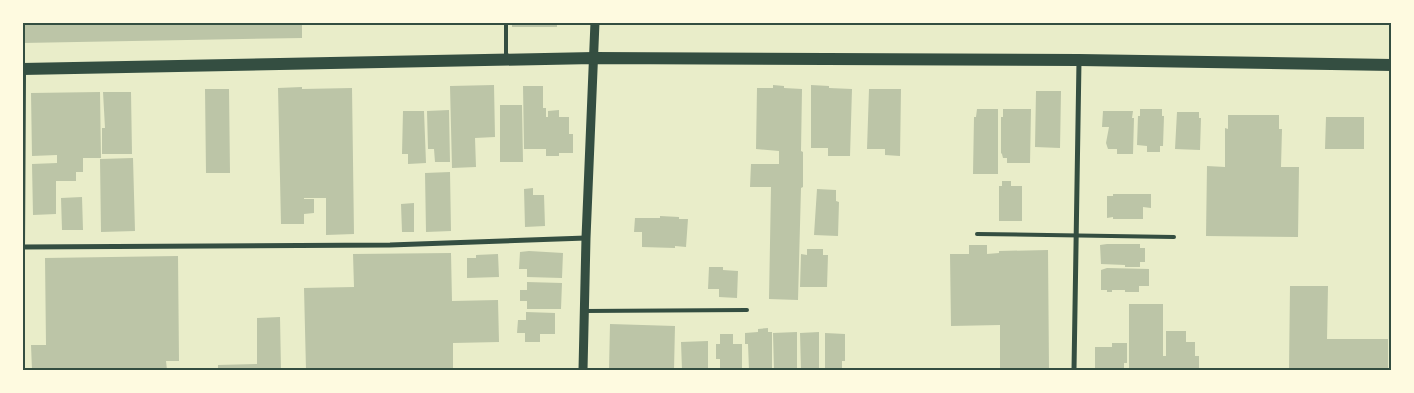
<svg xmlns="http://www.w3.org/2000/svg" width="1414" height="393" font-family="Quicksand,sans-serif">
	<rect width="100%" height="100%" fill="#e9edc9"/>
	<path fill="#bcc5a7" d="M22 22H302V38L22 43Z
		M512 22H557V27H512Z
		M494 85 495 137 475 138 476 167 452 168 450 86Z
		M773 85 784 86V88L802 89 801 151 803 152V187L801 188 798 300 769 299 771 187H750L751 164H779V151L756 149 757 88H773Z
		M811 85 829 86V88L852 89 850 156H828V148H811Z
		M523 86H543V108H546V117H548V111L559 110V117H569V134H573V153H559V156H546V149H524Z
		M302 87V89L352 88 354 234 326 235V198H304V199H314V213L304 214V224H281L278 88Z
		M205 89H229L230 173H206Z
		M869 89H901L900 156 885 155V149H867Z
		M1036 91H1061L1060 148 1035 147Z
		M100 92 101 158H83V172H76V181H56V214L33 215 32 164 57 163V155L32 156 31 93Z
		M103 92H131L132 154H102V128H105Z
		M500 105H522L523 162H500Z
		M977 109H998V174H973L974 117H976Z
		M1003 109H1031L1030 163H1007V158H1003L1002 154 1001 153V117H1003Z
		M1140 109H1162V116H1164L1163 146H1160V152H1147V146L1137 145 1138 116H1140Z
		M449 110 450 162H435L434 149H428L427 111Z
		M403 111H424L426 163 408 164V154H402Z
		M1103 111H1133L1132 118H1134L1133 154H1117V149H1108L1106 143 1109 127H1102Z
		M1177 112H1199V118H1201L1200 150 1175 149Z
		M1228 115H1279V129H1282L1281 167H1299L1298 237 1206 236 1207 166 1225 167V128L1228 129Z
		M1326 117H1364V149H1325Z
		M133 158 135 231 101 232 100 159Z
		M450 172 451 231 426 232 425 173Z
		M1002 181H1011V186H1022V221H999V186H1002Z
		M533 188V195H544L545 226 525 227 524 189Z
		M817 189 836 190V201L839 202 838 236 814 235Z
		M1113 194H1151V208L1143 207V219H1113V217L1107 218V196H1113Z
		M82 197 83 230H62L61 198Z
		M414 203V232H402L401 204Z
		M660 216 679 217V219H688L686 247 675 246V248L642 247V232H634L635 218H660Z
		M1107 244H1140V248H1145V262H1140V267H1125V265L1101 264 1100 245Z
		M969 245H987V254L999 253V251L1048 250 1049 370H1000V325L951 326 950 254H969Z
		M807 249H823V255H828L827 287H800L801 254 807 255Z
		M529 251 563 253 562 278 527 277V269H519L520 252Z
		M451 253 452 301 498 300 499 342 453 343V370H306L304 288 354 287 353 254Z
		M498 254 499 277 467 278V258H476V255Z
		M178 256 179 361H166L167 370H32L31 345H46L45 258Z
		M709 267H723V270L738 271 737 298 719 297V289H708Z
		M1107 268 1149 269V286H1139V292H1125V290H1112V292H1107V290H1101V270Z
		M527 282 562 283 561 309H527V301H520V290H527Z
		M1290 286H1328L1327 339H1388V370H1289Z
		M1129 304H1163V356H1166V331H1186V342H1195V356H1199V370H1129Z
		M526 312 555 313V334H540V342H525V333H517L518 320H526Z
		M280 317 281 370H218V365L257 364V318Z
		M610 324 675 326 674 370H609Z
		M768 328V332H772V370H749L748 344H745V333L758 332V329Z
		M797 332V370H774L773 333Z
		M819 332V370H801L800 333Z
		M825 333 845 334V361H842V370H825Z
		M720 334H733V344H742V370H720V359H716V344H720Z
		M708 341V370H682L681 342Z
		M1112 343H1127V363H1124V370H1095V347H1112Z"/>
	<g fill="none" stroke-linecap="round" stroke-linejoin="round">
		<path stroke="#344e41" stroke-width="4" d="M506 58V23
			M977 234 1174 237
			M23 247 24 72
			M584 311 747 310"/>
		<path stroke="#344e41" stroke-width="5" d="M22 247 390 245 586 238
			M1074 370 1079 61"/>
		<path stroke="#344e41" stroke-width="9" d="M583 370 586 238 595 22"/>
		<path stroke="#344e41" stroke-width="12" d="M22 69 594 58 1079 60 1392 65"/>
	</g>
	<rect width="1414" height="393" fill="none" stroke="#fefae0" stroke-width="48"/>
	<rect x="24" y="24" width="1366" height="345" fill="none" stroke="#344e41" stroke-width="2"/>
</svg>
